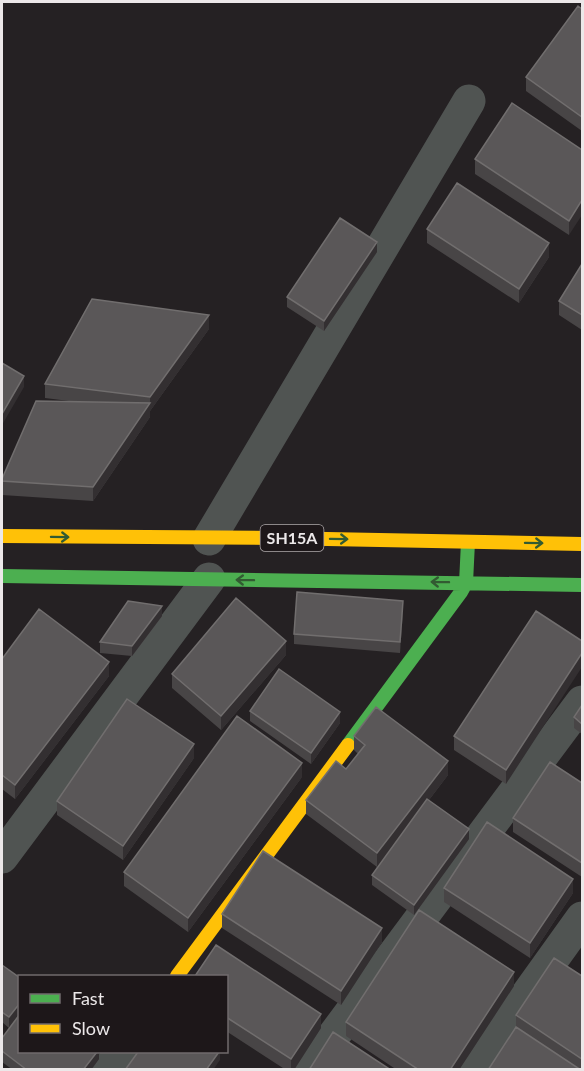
<svg xmlns="http://www.w3.org/2000/svg" width="584" height="1071" font-family="Lato,sans-serif">
	<rect width="100%" height="100%" fill="#252123"/>
	<g fill="none" stroke-linecap="round" stroke-linejoin="round">
		<path stroke="#505452" stroke-width="33" d="M209 539 469 101
			M2 857 209 579
			M108 1070 121 1052
			M308 1070 582 702
			M473 1070 582 918"/>
		<path stroke="#4caf50" stroke-width="14" d="M2 576 582 585
			M348 745 461 592 466 583 468 542"/>
		<path stroke="#ffc107" stroke-width="14" d="M2 536 275 538 582 544
			M177 976 348 745"/>
	</g>
	<path fill="#484546" d="M582 9V131L526 91V77Z
		M582 150 569 235 475 174V159Z
		M427 229 549 257 519 303 427 243Z
		M377 252 324 331 287 307V297Z
		M582 264V330L559 315V301Z
		M209 329 150 411V417L93 501 2 495V479L77 402 45 398V384Z
		M403 611 400 653 294 644V634Z
		M536 611 506 784 454 750V736Z
		M162 616 132 656 100 653V642Z
		M286 655 221 730 172 688V674Z
		M2 659 109 676 15 799 2 789Z
		M582 705V734L574 728V717Z
		M250 711 340 723 311 764 250 721Z
		M354 736 448 775 429 800 469 839 414 915 372 885V875L377 867 306 814V800L346 769 358 754 354 750Z
		M194 758 123 860 57 815V801Z
		M302 777 188 932 124 886V872Z
		M582 783V877L513 832V818Z
		M444 888 573 893 530 958 444 902Z
		M222 914 382 942 341 1005 222 928Z
		M2 965 20 1013 99 1052V1059L91 1070H13L2 1062V1038L9 1028 2 1022Z
		M226 976 321 1028 294 1070H286L226 1031Z
		M582 976V1070H488L516 1027V1015Z
		M514 986 459 1070H397L346 1036V1022Z"/>
	<path fill="#332f31" d="M582 200V215L569 235V221Z
		M377 242V252L324 331V321Z
		M549 243V257L519 303V289Z
		M209 315V329L150 411V417L93 501V487L150 403V397Z
		M24 376V387L2 425V414Z
		M403 601V611L400 653V642Z
		M162 606V616L132 656V646Z
		M286 641V655L221 730V716Z
		M582 653V667L506 784V770Z
		M109 662V676L15 799V785Z
		M340 712V723L311 764V753Z
		M194 744V758L123 860V846Z
		M448 761V775L377 868V853Z
		M302 763V777L188 932V918Z
		M469 829V839L414 915V905Z
		M573 879V893L530 958V943Z
		M382 928V942L341 1005V991Z
		M514 972V986L459 1070H450Z
		M20 1003V1013L9 1028V1017Z
		M321 1014V1028L294 1070H291V1059Z
		M97 1052H99V1059L91 1070H83Z
		M219 1052H220V1060L213 1070H206Z"/>
	<path fill="#5a5758" stroke="#716e6e" stroke-width="1.5" d="M578 6 582 9V117L526 77Z
		M512 103 582 150V200L569 221 475 159Z
		M457 183 549 243 519 289 427 229Z
		M340 218 377 242 324 321 287 297Z
		M582 264V315L559 301Z
		M92 299 209 315 150 397 45 384Z
		M2 363 24 376 2 414Z
		M36 401 150 403 93 487 2 481V479Z
		M297 592 403 601 400 642 294 634Z
		M236 598 286 641 221 716 172 674Z
		M128 601 162 606 132 646 100 642Z
		M39 609 109 662 15 785 2 775V659Z
		M536 611 582 641V653L506 770 454 736Z
		M279 669 340 712 311 753 250 711Z
		M127 699 194 744 123 846 57 801Z
		M582 705V724L574 717Z
		M376 707 448 761 377 853 306 800 336 761 346 769 365 745 354 736Z
		M237 716 302 763 188 918 124 872Z
		M550 762 582 783V863L513 818Z
		M427 799 469 829 414 905 372 875Z
		M487 822 573 879 530 943 444 888Z
		M263 851 382 928 341 991 222 914Z
		M419 910 514 972 450 1070H419L346 1022Z
		M216 945 321 1014 291 1059 226 1017V976H195Z
		M554 958 582 976V1059L516 1015Z
		M2 965 20 978V1003L9 1017 2 1012Z
		M20 1014V1052H97L83 1070H27L2 1051V1038Z
		M516 1027 581 1070H488Z
		M333 1032 391 1070H309Z
		M138 1052H219L206 1070H125Z"/>
	<defs><path id="oneway-shaft" d="M-6 0H5M1.5-3L5.5 0L1.5 3" fill="none" stroke-width="1.6" stroke-linecap="round" stroke-linejoin="round" transform="scale(1.5)"/></defs>
	<g stroke="#325b32">
		<use href="#oneway-shaft" transform="translate(60 537) rotate(1)"/>
		<use href="#oneway-shaft" transform="translate(339 539) rotate(1)"/>
		<use href="#oneway-shaft" transform="translate(534 543) rotate(1)"/>
		<use href="#oneway-shaft" transform="translate(245 580) rotate(-179)"/>
		<use href="#oneway-shaft" transform="translate(440 582) rotate(-179)"/>
	</g>
	<g text-anchor="middle" stroke-width="6" stroke-linejoin="round" paint-order="stroke">
		<rect fill="#1d1719" stroke="#aea9ab" stroke-width="1.5" x="260.5" y="525" width="63" height="26" rx="4.5"/>
		<g font-size="16" font-weight="bold" fill="#ece8e9">
			<text x="292" y="544">SH15A</text>
		</g>
	</g>
	<rect width="584" height="1071" fill="none" stroke="#ece8e9" stroke-width="6"/>
	<rect x="18" y="975" width="210" height="78" fill="#1d1719" stroke="#706b6c" stroke-width="1.5"/>
	<rect x="30" y="994" width="30" height="9" fill="#4caf50" stroke="#706b6c" stroke-width="1.5"/>
	<text x="72" y="1005" font-size="18" fill="#ece8e9">Fast</text>
	<rect x="30" y="1024" width="30" height="9" fill="#ffc107" stroke="#706b6c" stroke-width="1.5"/>
	<text x="72" y="1035" font-size="18" fill="#ece8e9">Slow</text>
</svg>
